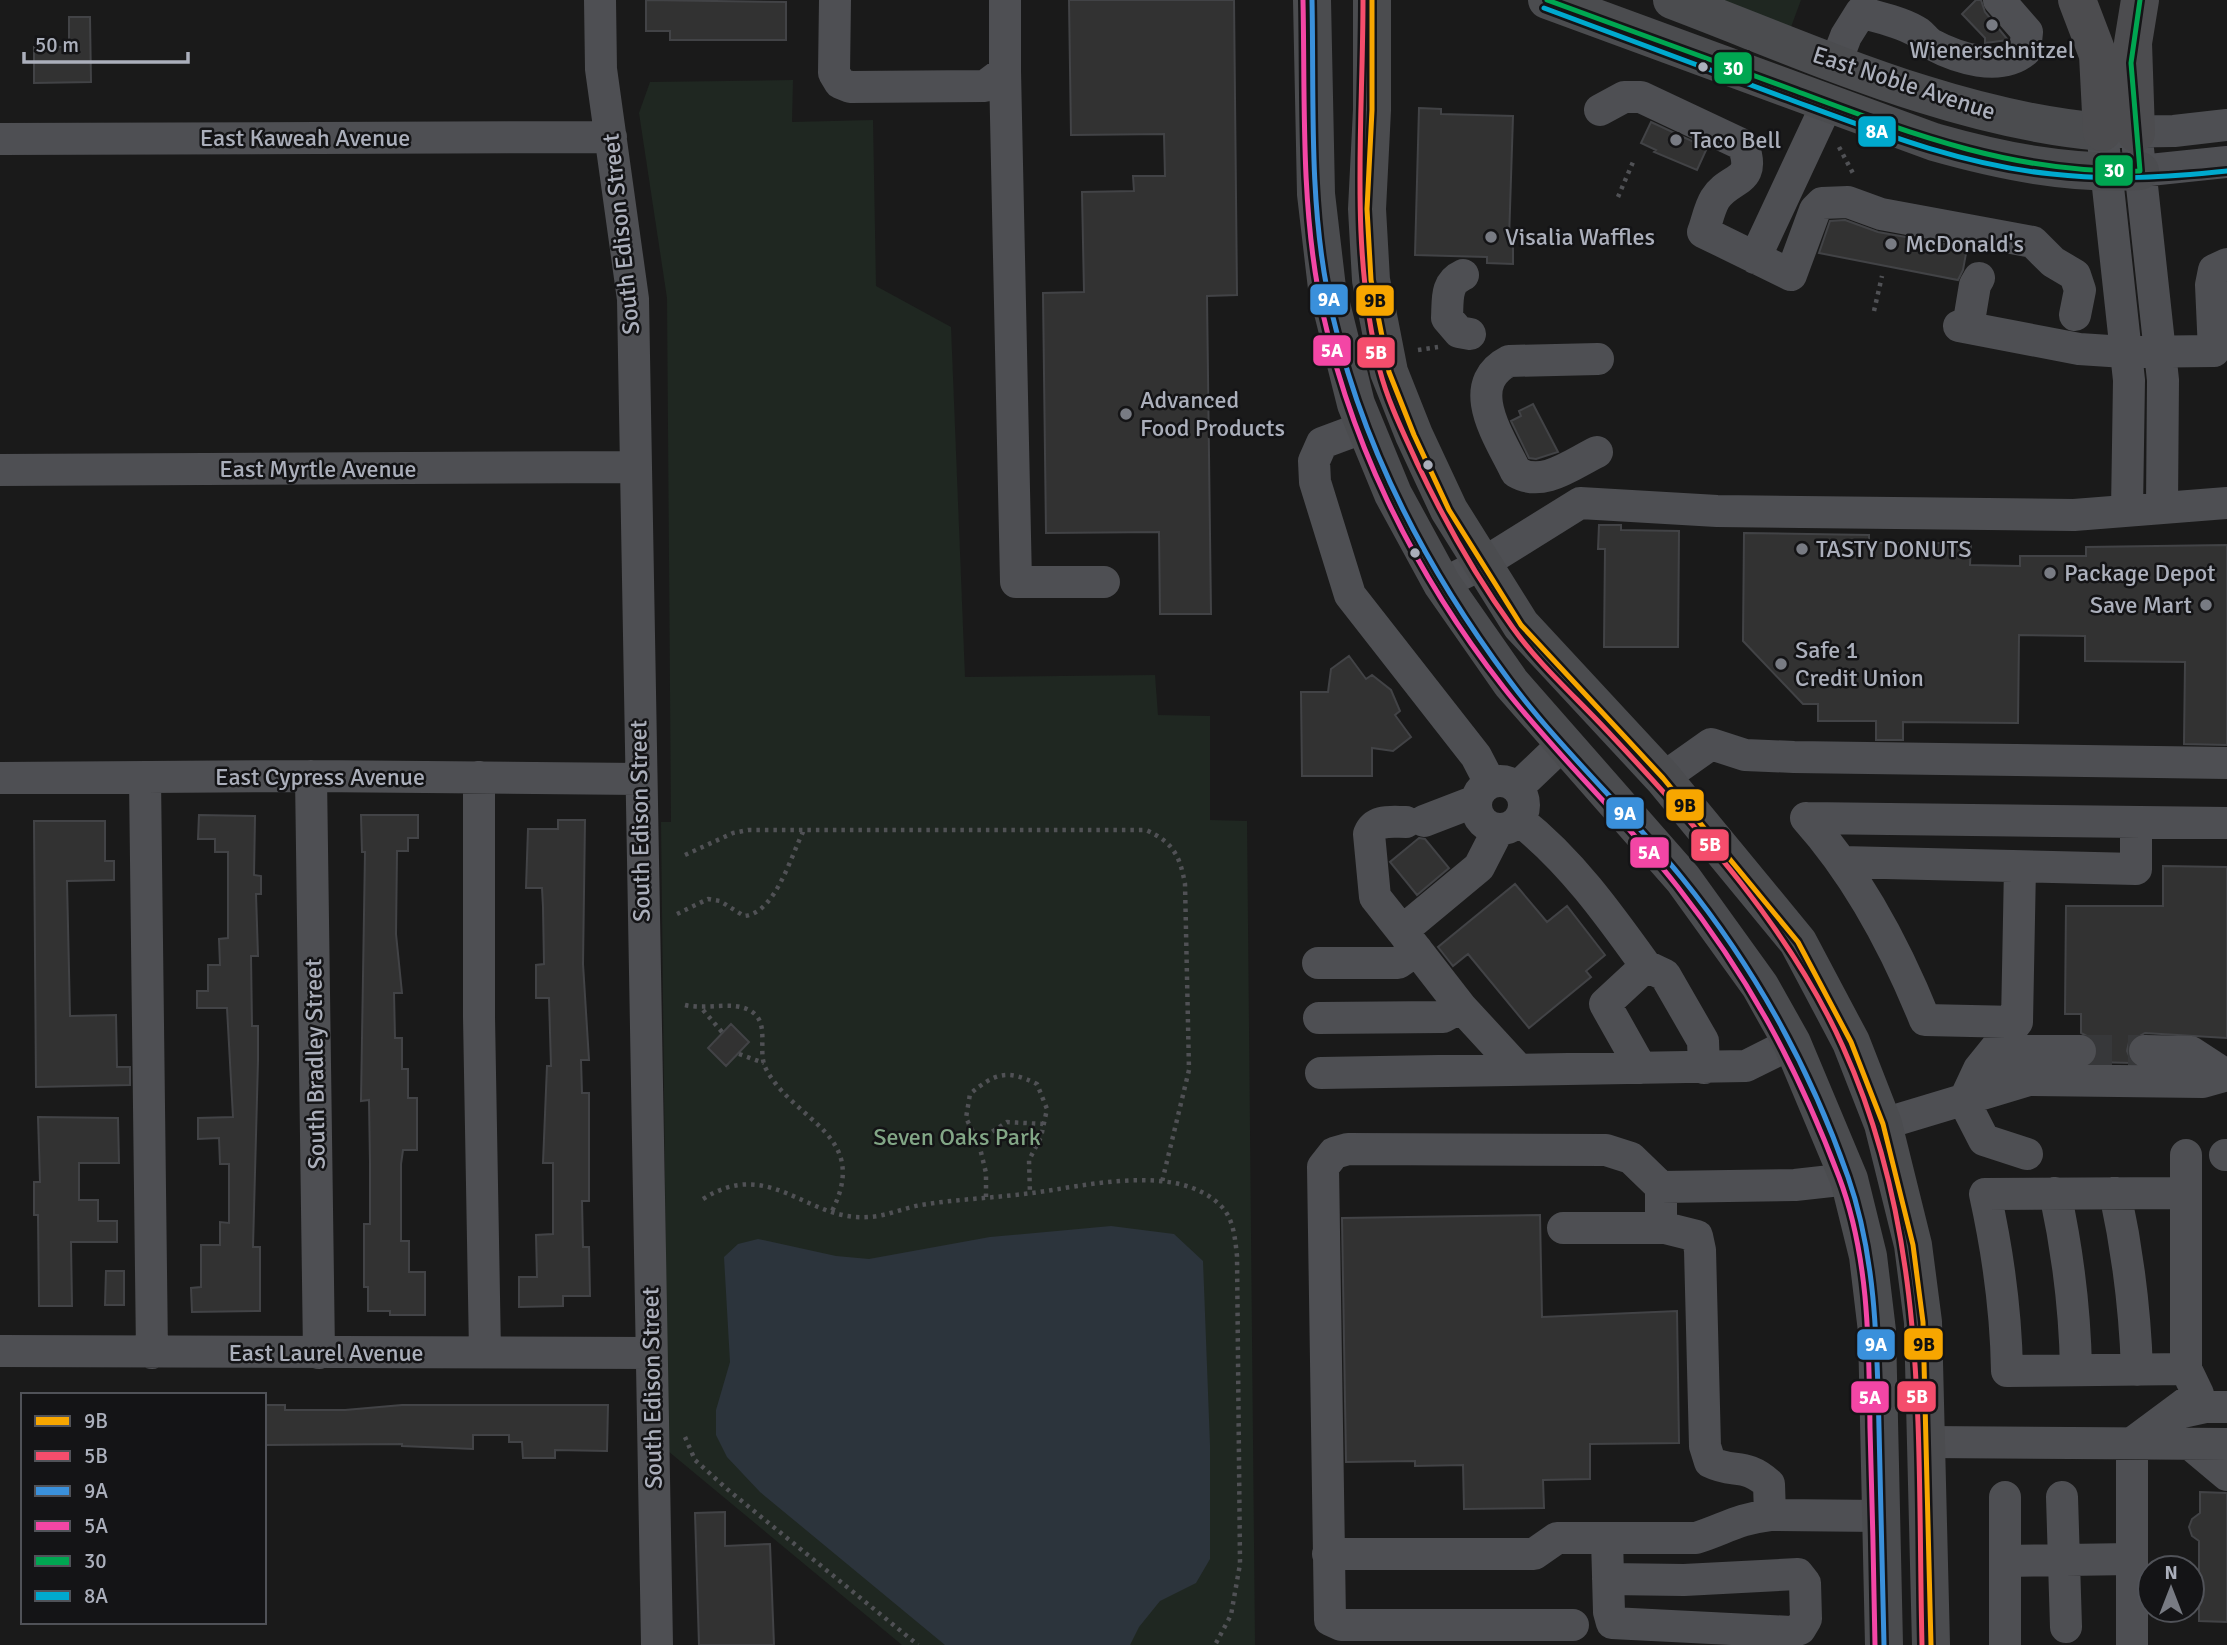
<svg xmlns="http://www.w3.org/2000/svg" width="2227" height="1645" font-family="Signika,sans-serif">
	<rect width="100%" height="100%" fill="#1a1a1a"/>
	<path fill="#1f2721" d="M1721 0H1801L1791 27Z
		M793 80 792 122 873 120 876 286 951 327 965 677 1155 675 1158 715 1210 716V820L1247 821 1255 1645H902L668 1451 661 822H671L667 298 639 113 650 82Z"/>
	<path fill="#2c343c" d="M1111 1226 1174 1234 1203 1261 1210 1445V1559L1196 1583 1160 1601 1139 1627 1130 1645H945L760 1492 727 1457 716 1435V1410L730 1362 724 1257 738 1244 758 1239 836 1256 869 1259 990 1237Z"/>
	<path fill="#323232" stroke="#424346" stroke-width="2" d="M646 0 786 2V40H670V31H646Z
		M1069 0H1234L1237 295 1207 296 1211 614H1160L1159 532 1046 533 1043 293 1084 292 1082 192 1134 191 1133 176H1165L1164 134 1071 135Z
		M1976 0H1981L1985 12 2008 40 1985 43V38L1962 14Z
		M69 17H90L91 82 34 83V47H69Z
		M1419 108 1441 109V114L1513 116 1509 240H1513V264L1487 263V257L1415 255Z
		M1651 122 1707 148 1697 170 1654 152 1656 150 1641 143Z
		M1845 220 1878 232 1967 248 1963 270 1958 280 1819 253 1830 221Z
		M1533 404 1558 452 1536 459 1529 458 1511 421 1521 416 1519 411Z
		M1599 525H1621V530L1679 531 1678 647H1604L1605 549H1598Z
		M1744 533 1869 535V543H1971L1970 565 2020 566V556H2086V547L2227 545V745L2184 744 2185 662 2085 661V636L2019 635 2018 723 1903 722V740H1876V721H1818V704H1803L1743 641Z
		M1349 656 1366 679 1372 675 1391 690 1400 711 1395 715 1411 737 1393 751 1372 748V776H1302L1301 692H1328L1331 669Z
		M199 815 255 816 254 875 261 876V894H256L258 956H251L252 1026H258V1060L253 1247H260V1311L192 1312 191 1288 201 1287V1245H220V1222L229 1223V1164H220L219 1138 198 1139V1118L233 1117 227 1008H197V991H208V965H220L219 939 228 938V852H215V839H198Z
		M361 815H418V838H408V851H397L396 934 402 993H394L395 1038H402V1069H408V1098H417V1150H403L401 1164V1241H409V1272H425V1315H390V1311H368V1287H364V1224H370V1163L369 1100 361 1101 365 852H362Z
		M558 820H585L583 964 589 1060H581L582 1093H589V1201H582L583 1247H589L590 1296H563V1306L519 1307V1277H537L536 1235 553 1234V1163H543L547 1066H551L549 998H536V965L544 964 543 907 542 888H526L528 829H558Z
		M34 821H105V861H114V880L67 881 70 1016 116 1015 117 1067H130V1085L36 1087Z
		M1419 838 1425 839 1449 868 1417 895 1390 862Z
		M2163 866 2227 867V1038L2145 1033 2129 1042 2127 1051 2132 1063 2094 1062 2098 1050 2096 1041 2081 1033V1014H2065L2066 906H2163Z
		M1515 884 1547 922 1567 906 1605 955 1586 971 1591 977 1529 1028 1468 954 1453 966 1438 947Z
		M731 1024 749 1042 726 1066 708 1048Z
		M38 1117 118 1118 119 1163H79V1200H98V1221H117V1242H71L72 1306H39L38 1215H34V1182H40Z
		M1540 1215 1542 1317 1677 1311 1679 1443 1590 1444V1479L1543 1480 1544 1508 1464 1509 1463 1465 1415 1466V1461L1346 1462 1342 1218Z
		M106 1271H124V1305H105Z
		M264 1405H285V1410H345L402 1405H608L607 1451 555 1450V1458H523L522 1442H509V1435H473V1449L402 1446V1444L264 1445Z
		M2200 1492 2227 1493V1622L2199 1621V1541L2192 1536 2189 1527 2192 1519 2200 1513Z
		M725 1512V1546L770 1544 774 1645H699L695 1513Z"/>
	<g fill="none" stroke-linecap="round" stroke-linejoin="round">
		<path stroke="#37383a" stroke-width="32" stroke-dasharray="32 16" stroke-linecap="butt" d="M2080 1051H2145"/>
		<path stroke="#505155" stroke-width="4.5" stroke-dasharray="3.5 5" stroke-linecap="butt" d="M1839 147 1855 177
			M1618 197 1633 162
			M1874 311 1882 276
			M1418 350 1438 347
			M685 855 733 833 748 830H1146C1173 842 1180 856 1185 884L1189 1070 1162 1182
			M677 914 708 899 720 901 744 916C776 913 791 855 804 830
			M685 1005C706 1010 732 1001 749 1010 772 1022 756 1050 766 1069 794 1122 871 1134 832 1211
			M703 1010 722 1032
			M739 1054 764 1063
			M978 1141 1007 1122 1043 1124
			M986 1197V1173L979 1144 966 1118 970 1094C995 1073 1007 1069 1037 1084L1047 1109 1041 1137 1029 1160 1030 1194
			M703 1199C770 1156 807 1222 869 1217 886 1216 904 1208 921 1205 957 1199 995 1198 1032 1193 1086 1186 1178 1162 1221 1206 1234 1219 1235 1239 1237 1256L1240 1564 1231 1615 1215 1645
			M685 1437 695 1460 727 1489 918 1645"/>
		<path stroke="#4e4f53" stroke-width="32" d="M600 0 601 69 633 299 657 1645
			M835 0 834 73 840 83 850 87 985 86 1005 71V0
			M1836 62 1846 36 1861 12C1879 18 1903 22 1919 33 1923 36 1926 41 1931 44 1957 58 2000 72 2025 51L2027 32 1999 0
			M1005 71 1016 582H1104
			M1600 110 1624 97H1641L1743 145C1758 184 1729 176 1715 199 1709 209 1707 222 1703 232L1791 275 1815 210 1822 203 1848 202 1881 214 2033 242 2053 262 2075 275 2080 290 2075 315
			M0 139 611 137
			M2138 149 2163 380 2162 506
			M2140 171 2227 162
			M1755 258 1827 104
			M1463 275C1445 283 1448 300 1447 318L1459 332 1470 334
			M1959 326 2079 349 2125 352 2214 351 2211 285 2214 270 2227 264
			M1968 327 1975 285 1979 278
			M1365 427 1322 443 1314 461 1315 482 1350 595 1476 756 1490 783
			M1597 452C1572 464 1543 488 1516 472 1500 438 1462 385 1509 361L1598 359
			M0 470 635 467
			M2127 510 2129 380 2102 132 2174 131 2227 125
			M1442 584 1482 564 1580 503 1717 511 2074 515 2227 503
			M311 776 319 1353
			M479 777V1017L485 1352
			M0 778 311 776 640 779
			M145 778 152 1353
			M1663 778 1711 744 1745 755 1794 757 2227 763
			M1476 805a24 24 0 1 1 48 0a24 24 0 1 1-48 0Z
			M1517 788 1563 744
			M1806 818 2227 823
			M1806 818C1858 876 1896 948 1925 1020L2017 1022
			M1519 820C1570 860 1608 913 1646 966L1605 1004 1641 1068
			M1424 821 1476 801
			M1406 822C1391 822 1375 819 1369 834L1375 897 1402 931 1479 867 1498 830
			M1842 862 2136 869V822
			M1402 931 1461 1007 1519 1070
			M1318 963H1398L1417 950
			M1646 966 1665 975 1703 1041 1704 1068
			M1319 1018 1443 1017 1461 1007
			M2145 1051 2191 1052 2226 1075
			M1984 1067 2022 1051H2080
			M1321 1073 1746 1066 1792 1043
			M1964 1101 1979 1069 2017 1022 2020 867
			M1964 1101 1984 1140 2027 1154
			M1883 1124 2029 1080 2203 1082 2227 1075
			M2225 1155H2227
			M1849 1179 1795 1185 1661 1187V1220L1665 1228 1697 1236 1700 1250 1705 1446 1710 1462C1734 1474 1745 1462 1769 1484L1770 1515 1881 1516
			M2055 1193C2068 1253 2075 1309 2076 1370
			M2115 1193C2128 1253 2135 1309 2137 1370
			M1563 1228H1665
			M0 1351 651 1353
			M2186 1369 2007 1371C2006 1310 1998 1253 1985 1194L2186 1193
			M2173 1414 2205 1407H2227
			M1927 1442 2227 1444
			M2132 1443 2198 1394 2186 1369V1155
			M2132 1443V1645
			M2190 1444 2227 1475
			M2005 1497V1561
			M2062 1497 2066 1627
			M1607 1539 1609 1612 1612 1623 1791 1632 1800 1629 1806 1619 1805 1583 1798 1574 1684 1580 1608 1579
			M1328 1554H1534L1557 1538H1696C1725 1529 1737 1519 1770 1515
			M1573 1625H1341L1330 1620 1323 1167 1334 1153 1348 1149 1606 1150 1631 1158 1661 1187
			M2005 1645V1561L2132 1559"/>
		<path stroke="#4b4c4f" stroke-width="38" d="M1312 0 1316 194 1327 288 1356 404 1393 494 1442 584 1511 683 1683 879 1760 986 1792 1043 1849 1179 1868 1256 1877 1331 1884 1645
			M1372 0V110L1367 209 1371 280 1389 372 1414 435 1449 510 1521 625 1663 778 1798 942 1851 1042 1883 1124 1913 1245 1923 1322 1931 1645
			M1547 0 1934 142C2001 161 2070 175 2140 171
			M1672 0C1812 53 1952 119 2102 132"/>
		<path stroke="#4c4c4f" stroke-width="38" d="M2077 0 2098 55 2102 132
			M2136 133 2133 43 2140 0"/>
		<defs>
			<path id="bus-1" d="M1372 0V110L1367 209 1371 280 1389 372 1414 435 1449 510 1521 625 1663 778 1798 942 1851 1042 1883 1124 1913 1245 1923 1322 1931 1645"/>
			<path id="bus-2" d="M1363 0C1363 124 1349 249 1380 371 1388 402 1404 434 1417 463 1444 520 1476 577 1513 628 1540 666 1579 700 1611 735 1698 828 1791 930 1843 1047 1930 1238 1917 1440 1922 1645"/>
			<path id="bus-3" d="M1312 0C1314 96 1309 195 1327 289 1355 434 1421 562 1509 680 1561 750 1627 810 1682 878 1754 967 1810 1068 1848 1177 1876 1257 1877 1344 1879 1428 1881 1500 1882 1573 1884 1645"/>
			<path id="bus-4" d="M1303 0C1305 96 1301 195 1318 289 1345 435 1413 572 1504 688 1558 757 1623 817 1677 886 1750 979 1797 1067 1839 1177 1869 1256 1869 1344 1870 1428 1872 1500 1874 1573 1875 1645"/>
			<path id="bus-5" d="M1547 0C1630 30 1713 61 1796 91 1911 134 2015 174 2140 171L2131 63 2140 0"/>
			<path id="bus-6" d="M1544 8C1623 38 1703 67 1783 97 1870 129 1959 165 2052 174 2111 181 2168 177 2227 171"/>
		</defs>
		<use href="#bus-1" stroke="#141416" stroke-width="10"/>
		<use href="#bus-2" stroke="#141416" stroke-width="10"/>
		<use href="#bus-3" stroke="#141416" stroke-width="10"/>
		<use href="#bus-4" stroke="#141416" stroke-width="10"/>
		<use href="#bus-5" stroke="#141416" stroke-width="10"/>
		<use href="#bus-6" stroke="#141416" stroke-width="10"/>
		<use href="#bus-1" stroke="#f7a600" stroke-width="5"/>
		<use href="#bus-2" stroke="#f44d6c" stroke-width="5"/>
		<use href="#bus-3" stroke="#3a90db" stroke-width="5"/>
		<use href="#bus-4" stroke="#f346a5" stroke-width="5"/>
		<use href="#bus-5" stroke="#00a651" stroke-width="5"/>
		<use href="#bus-6" stroke="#00a9ce" stroke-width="5"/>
	</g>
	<g fill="#787b83" stroke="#141416" stroke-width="2.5">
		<circle cx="1992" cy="25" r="7"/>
		<circle cx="1676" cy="140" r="7"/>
		<circle cx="1491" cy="237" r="7"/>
		<circle cx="1891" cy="244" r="7"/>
		<circle cx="1126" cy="414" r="7"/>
		<circle cx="1802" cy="549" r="7"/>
		<circle cx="2050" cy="573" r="7"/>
		<circle cx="2206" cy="605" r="7"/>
		<circle cx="1781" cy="664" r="7"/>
	</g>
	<g fill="#abafbb" stroke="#141416" stroke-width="2.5">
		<circle cx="1703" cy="67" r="6"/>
		<circle cx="1428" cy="465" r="6"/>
		<circle cx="1415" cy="553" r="6"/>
	</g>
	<g text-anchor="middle" stroke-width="5" stroke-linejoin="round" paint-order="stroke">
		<g font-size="24" fill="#abafbb" stroke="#141416" text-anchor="start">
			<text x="1992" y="58" text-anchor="middle">Wienerschnitzel</text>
			<text x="1690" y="148">Taco Bell</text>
			<text x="1505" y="245">Visalia Waffles</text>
			<text x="1905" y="252">McDonald's</text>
			<text x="1140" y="408">Advanced<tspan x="1140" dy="28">Food Products</tspan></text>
			<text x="1816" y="557">TASTY DONUTS</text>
			<text x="2064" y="581">Package Depot</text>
			<text x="2192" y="613" text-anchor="end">Save Mart</text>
			<text x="1795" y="658">Safe 1<tspan x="1795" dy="28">Credit Union</tspan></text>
		</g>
		<g font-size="24" fill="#abafbb" stroke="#141416">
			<text transform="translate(1904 83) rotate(18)" y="8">East Noble Avenue</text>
			<text x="305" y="146">East Kaweah Avenue</text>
			<text transform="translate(621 234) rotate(-96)" y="8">South Edison Street</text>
			<text x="318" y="477">East Myrtle Avenue</text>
			<text x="320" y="785">East Cypress Avenue</text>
			<text transform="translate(640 821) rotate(-91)" y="8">South Edison Street</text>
			<text transform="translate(315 1064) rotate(-91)" y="8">South Bradley Street</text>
			<text x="326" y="1361">East Laurel Avenue</text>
			<text transform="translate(652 1388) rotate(-91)" y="8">South Edison Street</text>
		</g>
		<g font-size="24" fill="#82a686" stroke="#141416">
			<text x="957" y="1145">Seven Oaks Park</text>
		</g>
	</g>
	<g stroke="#141416" stroke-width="2.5">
		<rect x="1713" y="51" width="40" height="34" rx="7" fill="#00a651"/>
		<rect x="1857" y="115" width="40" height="33" rx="7" fill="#00a9ce"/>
		<rect x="2094" y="154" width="40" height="33" rx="7" fill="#00a651"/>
		<rect x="1309" y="283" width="40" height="33" rx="7" fill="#3a90db"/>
		<rect x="1355" y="284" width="40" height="33" rx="7" fill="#f7a600"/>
		<rect x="1312" y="334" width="40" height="33" rx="7" fill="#f346a5"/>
		<rect x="1356" y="336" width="40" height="33" rx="7" fill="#f44d6c"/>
		<rect x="1665" y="788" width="40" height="34" rx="7" fill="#f7a600"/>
		<rect x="1605" y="796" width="40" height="34" rx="7" fill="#3a90db"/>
		<rect x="1690" y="828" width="40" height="34" rx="7" fill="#f44d6c"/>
		<rect x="1629" y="836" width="41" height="33" rx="7" fill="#f346a5"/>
		<rect x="1903" y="1327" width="41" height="34" rx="7" fill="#f7a600"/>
		<rect x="1856" y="1328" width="40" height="33" rx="7" fill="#3a90db"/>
		<rect x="1896" y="1380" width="41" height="33" rx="7" fill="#f44d6c"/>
		<rect x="1850" y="1380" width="40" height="34" rx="7" fill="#f346a5"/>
	</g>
	<g font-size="19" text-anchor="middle" font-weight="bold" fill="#fff">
		<text x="1733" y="75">30</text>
		<text x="1877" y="138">8A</text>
		<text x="2114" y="177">30</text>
		<text x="1329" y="306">9A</text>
		<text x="1332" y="357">5A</text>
		<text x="1376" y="359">5B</text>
		<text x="1625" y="820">9A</text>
		<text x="1710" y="851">5B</text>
		<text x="1649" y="859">5A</text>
		<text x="1876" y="1351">9A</text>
		<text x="1917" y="1403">5B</text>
		<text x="1870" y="1404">5A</text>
	</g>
	<g font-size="19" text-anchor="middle" font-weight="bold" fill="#111">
		<text x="1375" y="307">9B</text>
		<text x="1685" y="812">9B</text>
		<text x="1924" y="1351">9B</text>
	</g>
	<rect x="21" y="1393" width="245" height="231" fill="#141416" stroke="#505258" stroke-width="2"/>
	<rect x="35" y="1416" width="35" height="10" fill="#f7a600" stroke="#505258" stroke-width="2"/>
	<text x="84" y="1428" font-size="21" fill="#abafbb">9B</text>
	<rect x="35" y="1451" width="35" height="10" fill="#f44d6c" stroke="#505258" stroke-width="2"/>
	<text x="84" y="1463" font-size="21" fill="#abafbb">5B</text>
	<rect x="35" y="1486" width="35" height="10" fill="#3a90db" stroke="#505258" stroke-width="2"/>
	<text x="84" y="1498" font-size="21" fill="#abafbb">9A</text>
	<rect x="35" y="1521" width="35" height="10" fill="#f346a5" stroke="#505258" stroke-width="2"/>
	<text x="84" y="1533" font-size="21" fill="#abafbb">5A</text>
	<rect x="35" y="1556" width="35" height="10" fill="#00a651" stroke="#505258" stroke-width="2"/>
	<text x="84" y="1568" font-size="21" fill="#abafbb">30</text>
	<rect x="35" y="1591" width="35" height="10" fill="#00a9ce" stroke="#505258" stroke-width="2"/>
	<text x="84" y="1603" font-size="21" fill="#abafbb">8A</text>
	<g transform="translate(2171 1589)"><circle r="33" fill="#141416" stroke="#505258" stroke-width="2"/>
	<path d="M0-5L12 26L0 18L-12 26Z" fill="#787b83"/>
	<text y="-10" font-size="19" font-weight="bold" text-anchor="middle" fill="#abafbb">N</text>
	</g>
	<path d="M24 52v10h164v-10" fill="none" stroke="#abafbb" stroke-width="3.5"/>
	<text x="35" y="52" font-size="21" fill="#abafbb" stroke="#141416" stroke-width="5" paint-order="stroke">50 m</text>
</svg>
